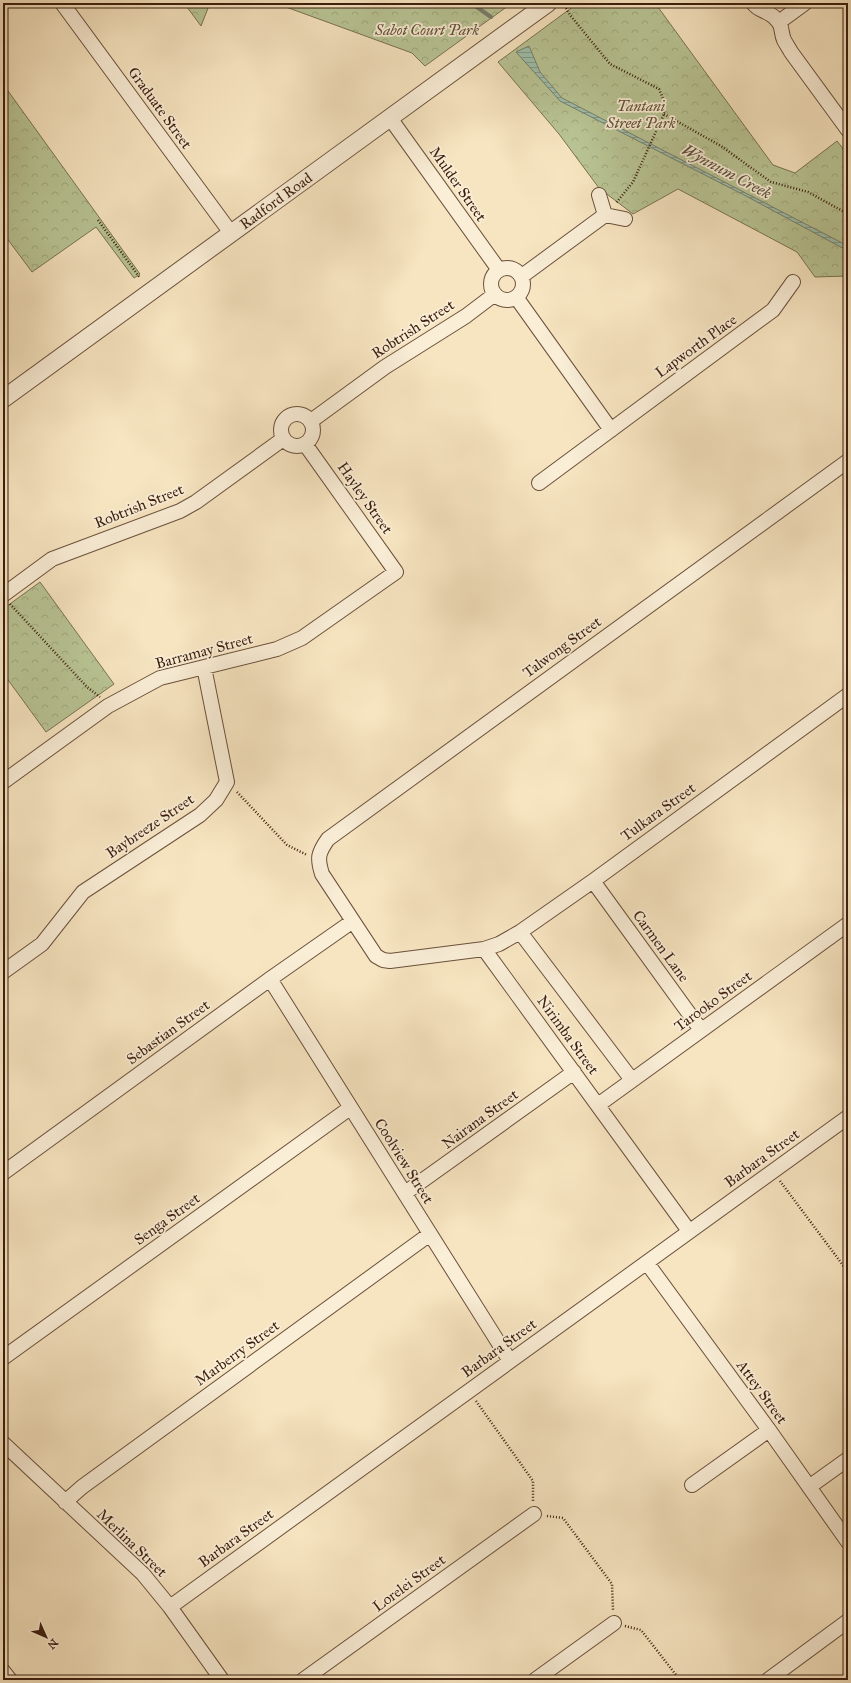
<svg xmlns="http://www.w3.org/2000/svg" width="851" height="1683" font-family="'IM FELL Great Primer',serif">
	<defs>
		<pattern id="park-crowns" width="20" height="18" patternUnits="userSpaceOnUse"><rect width="20" height="18" fill="#b9c595"/><path d="M2 6a3 3 0 1 1 6 0M12 15a3 3 0 1 1 6 0" fill="none" stroke="#a0a97f"/></pattern>
		<pattern id="water-rules" width="6" height="5" patternUnits="userSpaceOnUse"><rect width="6" height="5" fill="#9ec0ad"/><path d="M0 2.5h6" fill="none" stroke="#829b8b"/></pattern>
	</defs>
	<rect width="100%" height="100%" fill="#f7e5c1"/>
	<filter id="stains"><feTurbulence type="fractalNoise" baseFrequency=".005" numOctaves="4"/><feColorMatrix values="0 0 0 0 .2 0 0 0 0 .09 0 0 0 0 .02 0 0 0 .5 -.17"/></filter>
	<radialGradient id="worn" r=".72"><stop offset=".6" stop-color="#630" stop-opacity="0"/><stop offset="1" stop-color="#630" stop-opacity=".3"/></radialGradient>
	<path fill="url(#park-crowns)" stroke="#7a7252" d="M184 3H210L201 26Z
		M275 3H512L425 66 412 53Z
		M578 3H655L773 165 795 173 837 141 848 155V276L815 277 797 252 678 189 633 214 599 188 559 134 498 62Z
		M3 84 140 274 134 278 96 227 32 272 3 233Z
		M40 582 114 684 46 732 3 673V609Z"/>
	<path fill="url(#water-rules)" stroke="#777f6d" d="M529 46 540 72 562 98 848 246V251L746 196 560 101 516 52Z"/>
	<g fill="none" stroke-linecap="round" stroke-linejoin="round">
		<path stroke="#777f6d" stroke-width="4" d="M471 3 491 17"/>
		<defs>
			<path id="minor" d="M62 3 231 233
				M753 3C758 11 768 11 774 17 784 26 780 31 784 40 786 44 789 48 791 52L848 130
				M779 22 805 3
				M390 118 499 270
				M599 195 605 215 625 219
				M491 284a16 16 0 1 1 32 0a16 16 0 1 1-32 0Z
				M522 276 605 215
				M516 297 611 430
				M281 430a16 16 0 1 1 32 0a16 16 0 1 1-32 0Z
				M311 421 385 367 466 316 495 294
				M848 461 328 839C318 853 317 858 322 874L376 956 383 960 390 961 484 949 499 944 520 932 593 881 848 695
				M539 483 773 310 793 282
				M3 595 52 559 180 511 196 502 283 439
				M3 782 108 706 160 678 277 649 302 638 396 572 305 444
				M593 881 701 1030
				M520 932 632 1080
				M484 949 689 1231
				M3 972 42 944 83 892 200 815 216 800 227 782 204 667
				M270 979 510 1361
				M598 1105 848 924
				M3 1173 270 979 353 921
				M405 1193 574 1072
				M647 1263 769 1430 848 1542
				M3 1358 350 1108
				M3 1443 143 1574 170 1607 222 1680
				M692 1485 769 1430
				M809 1487 848 1459
				M65 1502 82 1487 430 1234
				M170 1607 848 1117
				M3 1671 10 1680
				M303 1680 534 1514
				M535 1680 614 1623
				M768 1680 848 1621"/>
			<path id="tertiary" d="M3 399 548 3"/>
		</defs>
		<use href="#minor" stroke="#6b503b" stroke-width="16"/>
		<use href="#tertiary" stroke="#6b503b" stroke-width="19"/>
		<path stroke="#3c1e0e" stroke-width="2.5" stroke-dasharray="1 2" stroke-linecap="butt" d="M563 3 570 15 610 64 659 89 664 101V114L633 182 616 203
			M664 114 721 146 771 182 808 192 848 214
			M98 220 140 278
			M10 604 87 687 100 697
			M237 792 287 845 307 855
			M780 1181 848 1272
			M476 1401 533 1481V1502
			M547 1516 563 1518 612 1584 613 1610
			M625 1626 641 1630 680 1680"/>
		<use href="#minor" stroke="#faeed7" stroke-width="14"/>
		<use href="#tertiary" stroke="#faeed7" stroke-width="17"/>
	</g>
	<g text-anchor="middle" stroke-width="3.5" stroke-linejoin="round" paint-order="stroke">
		<g font-size="15" font-style="italic" fill="#625036" stroke="#faeed7">
			<text x="427" y="35">Sabot Court Park</text>
			<text x="641" y="111">Tantani<tspan x="641" dy="17">Street Park</tspan></text>
		</g>
		<g font-size="15" fill="#3c1e0e" stroke="#faeed7">
			<text transform="translate(160 108) rotate(54)" y="5">Graduate Street</text>
			<text transform="translate(458 184) rotate(55)" y="5">Mulder Street</text>
			<text transform="translate(276 201) rotate(-36)" y="5">Radford Road</text>
			<text transform="translate(413 329) rotate(-33)" y="5">Robtrish Street</text>
			<text transform="translate(696 346) rotate(-36)" y="5">Lapworth Place</text>
			<text transform="translate(365 498) rotate(55)" y="5">Hayley Street</text>
			<text transform="translate(139 506) rotate(-22)" y="5">Robtrish Street</text>
			<text transform="translate(562 647) rotate(-36)" y="5">Talwong Street</text>
			<text transform="translate(204 651) rotate(-15)" y="5">Barramay Street</text>
			<text transform="translate(658 812) rotate(-36)" y="5">Tulkara Street</text>
			<text transform="translate(150 826) rotate(-34)" y="5">Baybreeze Street</text>
			<text transform="translate(661 946) rotate(54)" y="5">Carmen Lane</text>
			<text transform="translate(713 1001) rotate(-36)" y="5">Tarooko Street</text>
			<text transform="translate(168 1032) rotate(-36)" y="5">Sebastian Street</text>
			<text transform="translate(568 1035) rotate(54)" y="5">Nirimba Street</text>
			<text transform="translate(480 1119) rotate(-36)" y="5">Nairana Street</text>
			<text transform="translate(762 1158) rotate(-36)" y="5">Barbara Street</text>
			<text transform="translate(404 1161) rotate(58)" y="5">Coolview Street</text>
			<text transform="translate(167 1219) rotate(-36)" y="5">Senga Street</text>
			<text transform="translate(499 1348) rotate(-36)" y="5">Barbara Street</text>
			<text transform="translate(237 1353) rotate(-36)" y="5">Marberry Street</text>
			<text transform="translate(762 1392) rotate(54)" y="5">Attey Street</text>
			<text transform="translate(236 1538) rotate(-36)" y="5">Barbara Street</text>
			<text transform="translate(132 1543) rotate(44)" y="5">Merlina Street</text>
			<text transform="translate(409 1583) rotate(-36)" y="5">Lorelei Street</text>
		</g>
		<g font-size="16" font-style="italic" fill="#594f3e" stroke="#faeed7">
			<text transform="translate(727 171) rotate(28)" y="6">Wynnum Creek</text>
		</g>
	</g>
	<rect width="851" height="1683" fill="none" stroke="#f7e5c1" stroke-width="16"/>
	<rect x="4" y="4" width="843" height="1675" fill="none" stroke="#3c1e0e" stroke-width="2"/>
	<rect x="8" y="8" width="835" height="1667" fill="none" stroke="#3c1e0e"/>
	<g transform="translate(46 1637) rotate(135)" stroke="#faeed7" stroke-width="3" paint-order="stroke">
	<path d="M0-3L7 15L0 10L-7 15Z" fill="#3c1e0e"/>
	<text y="-6" font-size="11" font-weight="bold" text-anchor="middle" fill="#3c1e0e">N</text>
	</g>
	<rect width="100%" height="100%" filter="url(#stains)"/>
	<rect width="100%" height="100%" fill="url(#worn)"/>
</svg>
